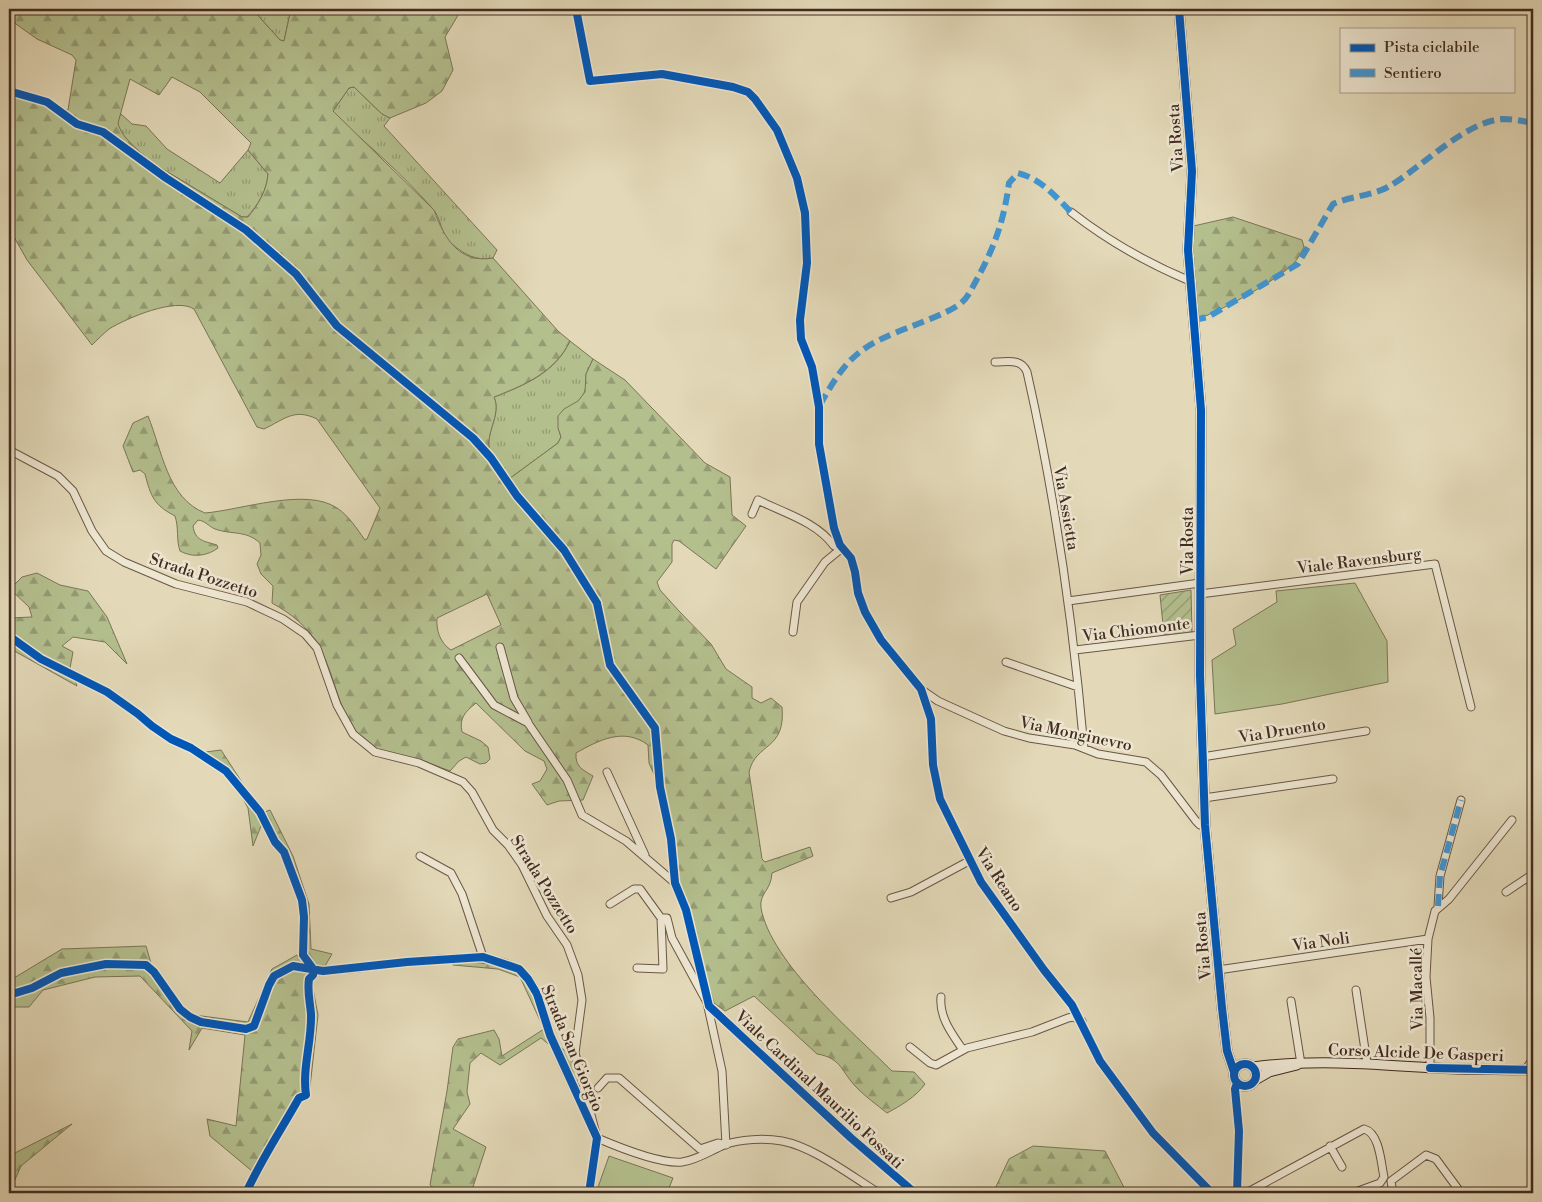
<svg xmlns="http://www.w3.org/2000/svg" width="1542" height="1202" font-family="'Libre Bodoni',serif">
	<defs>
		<pattern id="grass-tufts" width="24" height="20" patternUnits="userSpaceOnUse" patternTransform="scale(1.25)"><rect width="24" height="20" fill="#b4bf8e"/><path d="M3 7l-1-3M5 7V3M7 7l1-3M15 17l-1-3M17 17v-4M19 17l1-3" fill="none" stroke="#949b74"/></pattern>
		<pattern id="forest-firs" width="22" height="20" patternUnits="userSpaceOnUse" patternTransform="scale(1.25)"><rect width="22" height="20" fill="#b4bf8e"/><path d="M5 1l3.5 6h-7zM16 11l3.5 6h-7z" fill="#949b74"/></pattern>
		<pattern id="garden-furrows" width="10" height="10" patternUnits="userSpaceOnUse" patternTransform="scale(1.25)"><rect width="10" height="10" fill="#b4bf8e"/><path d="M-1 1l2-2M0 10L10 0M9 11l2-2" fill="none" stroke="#949b74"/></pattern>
	</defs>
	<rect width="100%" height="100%" fill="#e3d9b8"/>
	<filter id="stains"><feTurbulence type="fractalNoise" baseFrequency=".004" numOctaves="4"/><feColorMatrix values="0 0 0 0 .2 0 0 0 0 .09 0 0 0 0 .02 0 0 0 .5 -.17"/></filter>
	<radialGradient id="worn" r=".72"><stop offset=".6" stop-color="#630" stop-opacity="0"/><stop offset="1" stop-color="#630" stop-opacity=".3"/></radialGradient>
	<path fill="url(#grass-tufts)" stroke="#7b7557" d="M252 9H291L284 41 280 40Z
		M354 87 382 114 390 118 384 126 497 250 493 258C476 261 465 255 452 244 440 235 442 218 432 208 403 175 369 145 335 116L333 111 349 88Z
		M121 114 132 124 146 126 167 149 220 183 248 150 268 174C267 190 258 205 247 217H242L156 165C146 158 121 137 118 126 117 121 119 118 121 114Z
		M570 341 593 359C591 364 588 369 586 374 585 380 587 387 584 393 575 411 551 409 561 437L558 443 509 479C504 471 494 461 490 452 484 434 502 415 494 397 525 385 555 373 570 341Z"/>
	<path fill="url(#forest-firs)" stroke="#7b7557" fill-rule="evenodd" d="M9 9H252L280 40 284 41 291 9H458L460 12 445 37 453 70 442 91 426 103 390 118 382 114 354 87 349 88 333 111 434 210C444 238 459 264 493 258L558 331 570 341C555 372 525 385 494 397 502 415 484 434 490 452 494 461 504 471 509 479L558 443 561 437 558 428V416L564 409 578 401 585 392 586 374 593 359 625 380 705 463 730 477 732 515 746 526 716 569 679 541 674 540 672 544V562L657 582 660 590 679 611 711 644 726 669 752 687V698L761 703 771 698 782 707C786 751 756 742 749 772L762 859 765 862 810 847 813 856 772 873C771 891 759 893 761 908 771 963 853 1032 892 1071L914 1072 925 1084C916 1097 900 1106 887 1113 877 1105 866 1097 857 1088 841 1072 842 1058 817 1054L754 996 725 1011 714 1003 678 884 667 804 649 763 648 745C624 727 599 740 576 753 575 767 583 770 593 776L583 800 559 801 547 805 532 784 540 781 547 769 544 761 525 751 476 703C465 712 459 718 462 732L481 741 488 747 490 759 486 763 480 764 466 757 459 761 450 771C439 767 428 762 417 759 405 756 388 755 376 749 338 728 339 681 319 647 308 627 292 614 272 603L273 586 261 574 257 564 261 555 260 543C246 530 232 535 215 529 208 526 206 521 198 520L193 526C195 541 204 541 217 545L218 548C207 556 193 558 180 551 176 539 179 528 175 516 154 505 151 497 145 474L140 470 133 472 123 446 133 423 148 416C162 450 167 498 205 513 241 510 306 487 337 508 349 516 357 529 365 540L367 539 380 508 317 419C294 408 285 419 264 429L257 427 194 309C176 297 127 318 109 329 103 334 97 340 92 345L27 260 9 228V87L43 98 64 110H68L76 60 72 55 37 39 9 19ZM172 77 200 92 251 143 248 150 268 174C267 190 258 205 248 217H242L156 165C143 155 121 138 118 123L130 79 159 95ZM487 594 501 625 451 650C440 643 436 630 437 618Z
		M1233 217 1302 240 1304 247C1301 252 1298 259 1294 263 1280 279 1214 315 1194 320L1189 227Z
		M37 573 60 585 88 591 107 617 127 664 105 642 73 637 62 646 73 652 70 668 77 686 9 648V618L32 617 29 607 10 589 22 577Z
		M221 750 262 813 270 810 293 856 309 904 311 949 332 954 325 966 311 965 302 957 301 913 292 875 277 839 261 826 253 846 248 808 232 779 206 752Z
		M146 946 153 970 186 1014 248 1022 272 969 297 955 315 979 312 984 318 1015 310 1087 252 1171 210 1136 207 1119 236 1126 245 1035 202 1028 189 1050 192 1031 140 976 95 977 43 990 29 1007H9V981L62 949Z
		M452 962H493L517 970 530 986 550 1039 573 1057 585 1102 587 1124 551 1046 541 1038 500 1065 481 1053 470 1063 467 1092 470 1104 453 1129 486 1147 471 1193H440L430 1185 447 1091 453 1047 458 1039 494 1030 499 1039 502 1056 544 1029 520 977 498 969 453 965Z
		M72 1124 21 1166 9 1193V1156Z
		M1033 1146 1105 1151 1127 1193H993L1009 1159Z"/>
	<path fill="url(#garden-furrows)" stroke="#7b7557" d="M1191 590 1192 633 1164 635 1160 595Z"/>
	<path fill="#b4bf8e" stroke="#7b7557" d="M1355 583 1387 641 1388 682 1282 704 1215 714 1212 660 1236 645 1233 629 1277 602 1276 591Z
		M609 1156 673 1178 667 1193H596Z"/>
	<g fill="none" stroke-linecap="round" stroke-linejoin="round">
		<defs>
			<path id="street" d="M1071 212C1108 241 1147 263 1190 281
				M995 362C1008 362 1021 358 1027 372 1055 496 1073 621 1084 748
				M9 450 58 476 73 491 92 531 106 551 124 562 176 584 247 602 283 619 305 634 317 648 337 705 353 734 375 752 419 763 463 782 472 792 493 830 508 845 522 865 547 916 567 945 578 975 582 1000 575 1053 597 1138C618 1147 660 1164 682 1162 697 1160 710 1151 724 1145 740 1139 765 1138 782 1141 814 1147 851 1176 879 1193
				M752 514 758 500C784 513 817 522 834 546L840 545 851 558 855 572 858 593 865 612 881 640 921 689 931 719 933 765 940 799 981 882 1044 970 1072 1005 1100 1061 1153 1133 1212 1193
				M1200 594 1435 564 1471 707
				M1068 601 1200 583
				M793 632 797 602 825 562 842 548
				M500 647 514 698 528 722
				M1075 650 1200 635
				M459 658 494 705 528 723 567 780 582 815 626 841 675 883 686 910 692 934 722 1071 726 1145
				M1006 662 1078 687
				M922 690 938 701 1004 731 1029 738 1075 745 1098 754 1146 762 1161 775 1196 821 1200 825H1205
				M1202 757 1366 731
				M607 772 645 855
				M1204 798 1333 779
				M420 856 451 873 462 894 483 957
				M1506 892 1533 874
				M891 898 911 892 969 861
				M610 904 634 889H640L661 918H667L672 938 709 1006 851 1138 915 1193
				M1438 906 1440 876 1461 800
				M637 968 663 969 661 918
				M314 970C365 975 494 935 528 978 540 994 543 1016 550 1034 561 1064 576 1092 589 1121
				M1218 970 1428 939
				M1356 990 1367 1063
				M941 997C939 1017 952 1034 963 1050
				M1291 1001 1301 1064
				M910 1047 930 1063 936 1065 967 1048 1032 1032 1068 1018 1073 1017 1082 1021
				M1430 1068V1018L1426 977 1428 939 1435 911 1449 899 1512 820
				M1525 1070 1533 1059
				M1237 1083 1235 1089 1239 1131 1237 1193
				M598 1088 607 1078H619L700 1149 718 1143 726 1145
				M1330 1146 1342 1167
				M589 1193 597 1138 596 1135
				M1246 1193 1364 1129C1380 1133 1381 1164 1384 1177L1380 1183 1358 1191
				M1393 1193 1391 1181 1426 1155 1436 1159 1461 1193"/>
			<path id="secondary" d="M1179 9 1192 171 1188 250 1201 410 1200 675 1205 825 1222 1008 1227 1051 1234 1072
				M1234 1075a11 11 0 1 1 22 0a11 11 0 1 1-22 0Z
				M1253 1067C1312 1059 1374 1064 1433 1068 1467 1070 1500 1069 1533 1070
				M1255 1080 1269 1072 1297 1065"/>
		</defs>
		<use href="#street" stroke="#6a5646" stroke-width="9"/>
		<use href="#secondary" stroke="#422b20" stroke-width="11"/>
		<use href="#street" stroke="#ede6d1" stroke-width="7"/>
		<use href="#secondary" stroke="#ede6d1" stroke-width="9"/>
		<path stroke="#3f96d5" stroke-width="6" stroke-dasharray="12 6" stroke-linecap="butt" d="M1194 320 1208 317 1298 264 1333 204C1351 196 1371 196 1388 187 1420 169 1465 121 1503 119 1513 119 1523 121 1533 123
			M820 405C848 354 862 345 915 325 930 319 947 313 960 304 968 298 972 288 977 279 995 246 1004 220 1009 183L1018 173C1041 179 1055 196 1071 212
			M1438 906 1440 876 1461 800"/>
		<defs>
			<path id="cycleway" d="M576 9 590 81 662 74 733 87 748 92 755 99 777 130 797 178 805 213 807 263 800 320 801 339 812 367 819 407V444L834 528 840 545 851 558 855 572 858 593 865 612 881 640 921 689 931 719 933 765 940 799 981 882 1044 970 1072 1005 1100 1061 1153 1133 1212 1193
				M1179 9 1192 171 1188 250 1201 410 1200 675 1205 825 1222 1008 1227 1051 1234 1072
				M9 91 47 102 77 124 103 132 166 178 246 230 296 274 337 326 473 438 491 458 517 496 564 550 597 603 610 665 655 728 660 787 671 839 675 883 686 910 709 1006 851 1138 915 1193
				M9 636 41 659 107 692 138 714 152 726 171 739 191 748 226 771 260 812 275 842 284 852 302 900 304 917 303 955 314 970
				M9 995 32 988 61 973 106 964 146 965 154 972 180 1009 190 1017 201 1022 246 1029 254 1026 269 985 274 976 293 966 323 971 407 962 483 957 519 969 528 979 537 994 550 1035 597 1138 589 1193
				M1234 1075a11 11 0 1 1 22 0a11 11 0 1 1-22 0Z
				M1430 1068 1533 1070
				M1237 1083 1235 1089 1239 1131 1237 1193
				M246 1193C261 1160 281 1130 299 1098L306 1095C302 1068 312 1041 311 1014 310 1002 307 991 309 979L313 975 314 970"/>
		</defs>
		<use href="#cycleway" stroke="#ede6d1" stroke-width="11"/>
		<use href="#cycleway" stroke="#0057b8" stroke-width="8"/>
	</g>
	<g text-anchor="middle" stroke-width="5" stroke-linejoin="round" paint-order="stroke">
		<g font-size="16" fill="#422b20" stroke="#ede6d1">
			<text transform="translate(1175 138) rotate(-94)" y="6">Via Rosta</text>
			<text transform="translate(1067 508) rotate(80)" y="6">Via Assietta</text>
			<text transform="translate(1187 541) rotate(-90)" y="6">Via Rosta</text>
			<text transform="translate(1359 560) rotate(-7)" y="6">Viale Ravensburg</text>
			<text transform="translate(204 575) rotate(18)" y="6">Strada Pozzetto</text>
			<text transform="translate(1136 629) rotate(-7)" y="6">Via Chiomonte</text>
			<text transform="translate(1282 730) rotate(-9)" y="6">Via Druento</text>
			<text transform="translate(1076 733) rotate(12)" y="6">Via Monginevro</text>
			<text transform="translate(1000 879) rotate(57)" y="6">Via Reano</text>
			<text transform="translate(545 884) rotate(58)" y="6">Strada Pozzetto</text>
			<text transform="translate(1321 941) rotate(-8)" y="6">Via Noli</text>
			<text transform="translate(1202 946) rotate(-95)" y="6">Via Rosta</text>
			<text transform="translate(1416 989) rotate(-91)" y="6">Via Macallé</text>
			<text transform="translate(573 1048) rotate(67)" y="6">Strada San Giorgio</text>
			<text transform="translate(1416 1052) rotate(2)" y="6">Corso Alcide De Gasperi</text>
			<text transform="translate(820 1089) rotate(43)" y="6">Viale Cardinal Maurilio Fossati</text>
		</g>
	</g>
	<rect width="1542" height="1202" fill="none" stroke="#e3d9b8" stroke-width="30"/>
	<rect x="10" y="10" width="1522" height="1182" fill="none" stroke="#422b20" stroke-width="2.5"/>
	<rect x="15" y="15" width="1512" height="1172" fill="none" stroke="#422b20"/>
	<rect x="1340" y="28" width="175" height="65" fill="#ede6d1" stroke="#a99b8a"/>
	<rect x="1350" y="44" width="25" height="8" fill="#0057b8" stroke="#a99b8a"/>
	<text x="1384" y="52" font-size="15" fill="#422b20">Pista ciclabile</text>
	<rect x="1350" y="69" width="25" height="8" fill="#3f96d5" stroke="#a99b8a"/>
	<text x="1384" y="78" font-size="15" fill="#422b20">Sentiero</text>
	<rect width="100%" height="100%" filter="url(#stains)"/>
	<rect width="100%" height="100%" fill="url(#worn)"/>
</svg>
